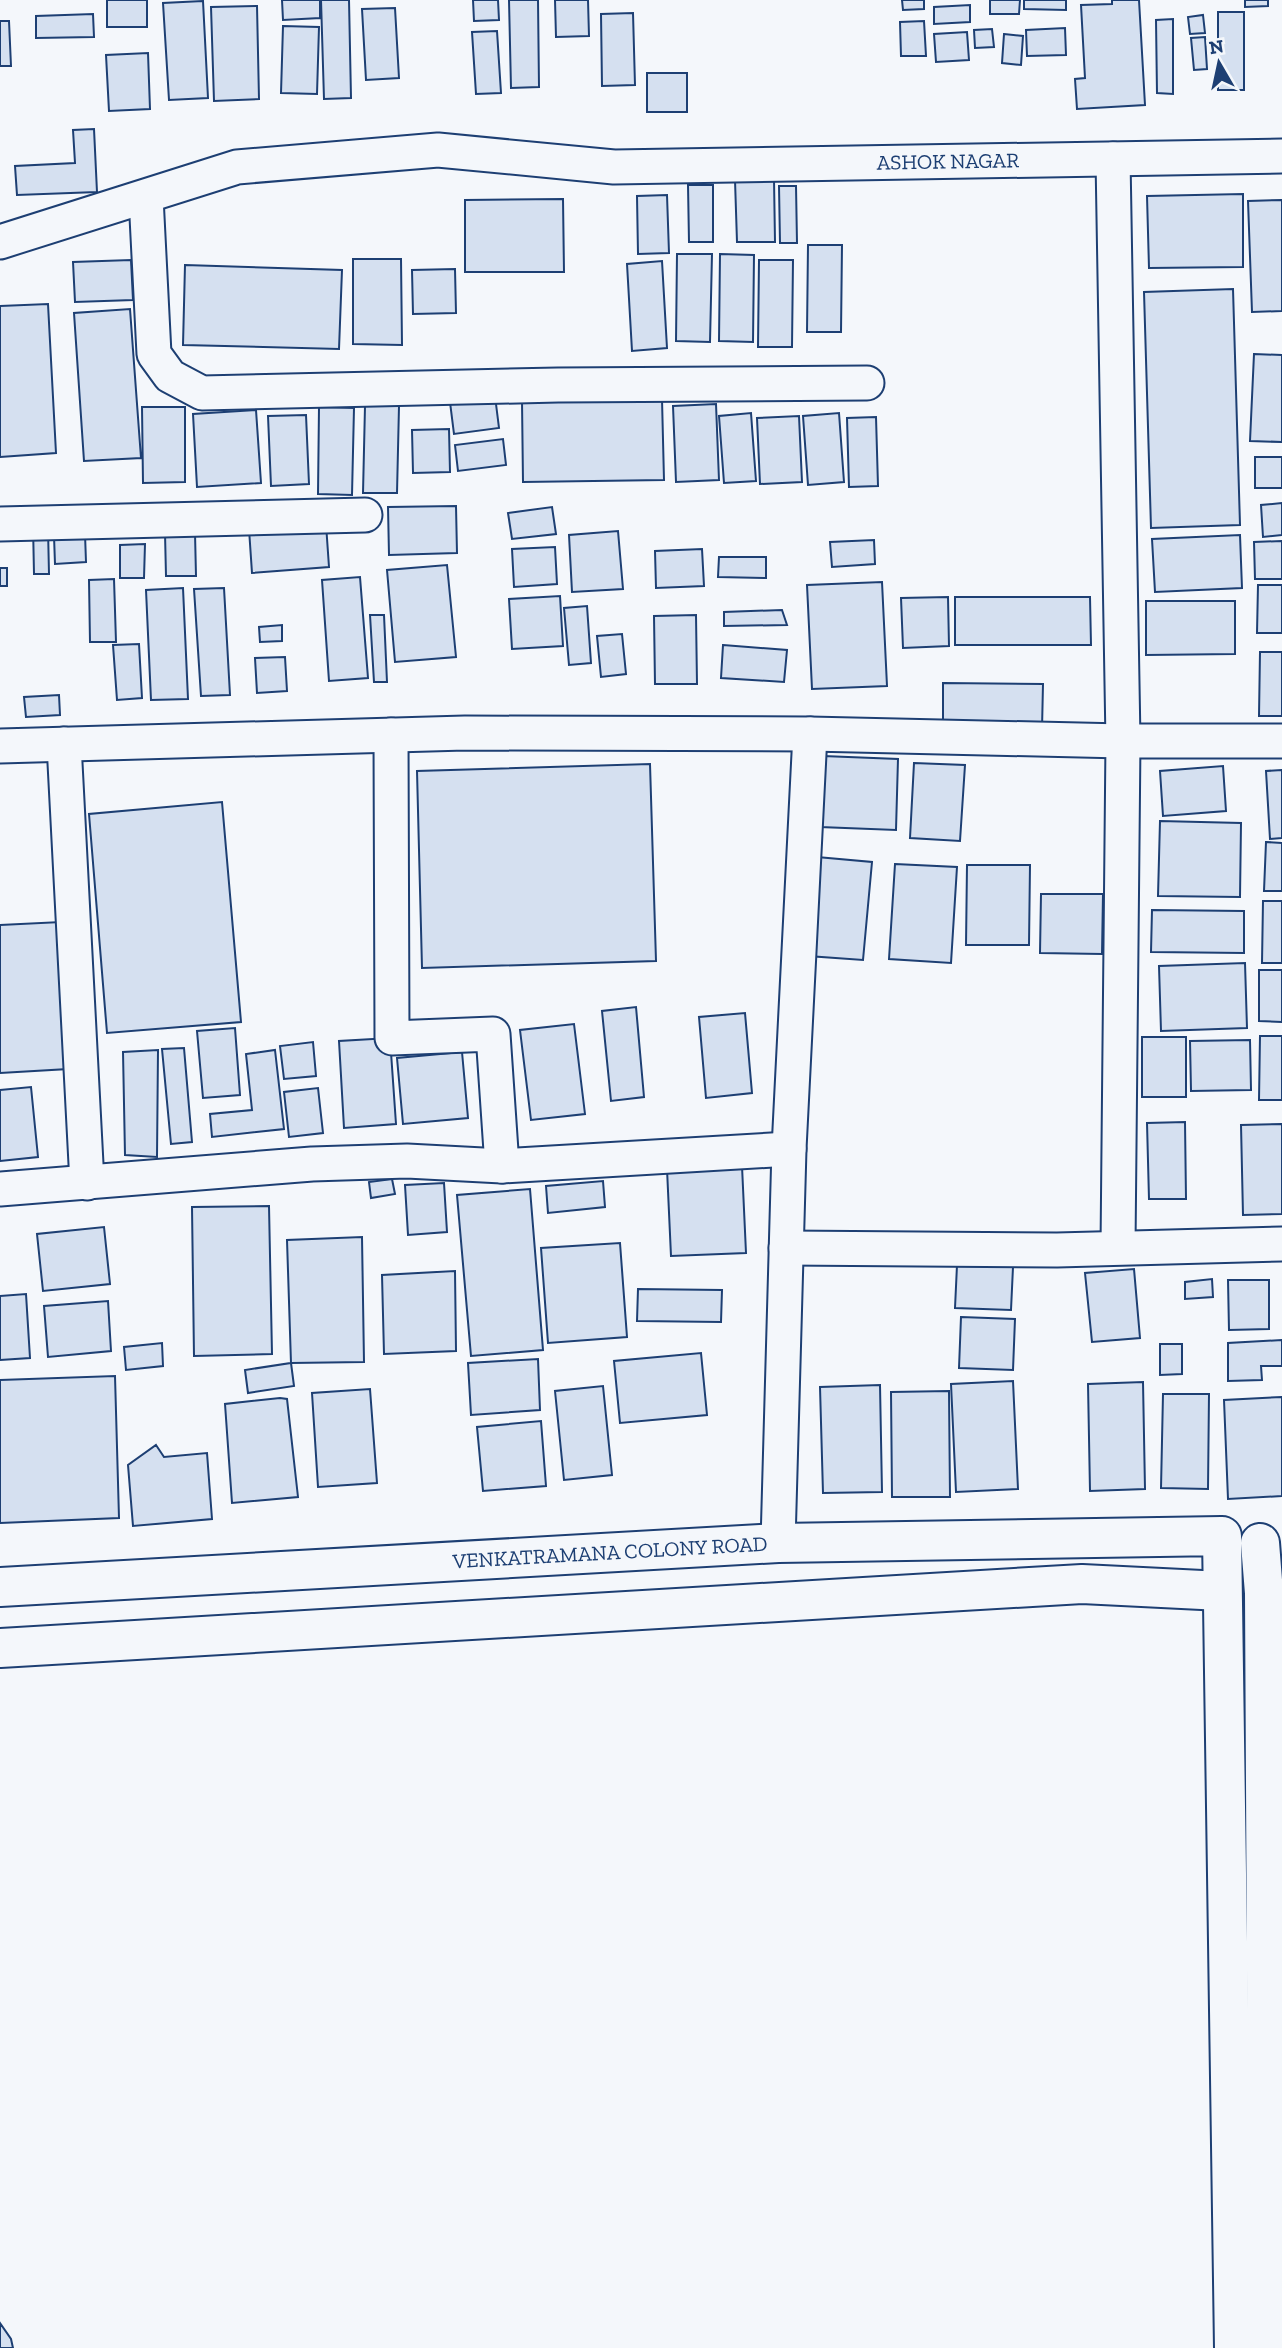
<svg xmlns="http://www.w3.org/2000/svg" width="1282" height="2348" font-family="'Zilla Slab',serif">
	<rect width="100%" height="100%" fill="#f4f7fb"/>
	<path fill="#d5e0f0" stroke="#1d3f73" stroke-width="2" d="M107 0H147V27H107Z
		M282 0H320V18L283 20Z
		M321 0H349L351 98 324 99Z
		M473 0H498L499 20 474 21Z
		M509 0H538L539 87 511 88Z
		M555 0H588L589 36 556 37Z
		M902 0H924V9L903 10Z
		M990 0H1020L1019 14H990Z
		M1024 0H1066V10L1024 9Z
		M1112 0H1139L1145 105 1077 109 1075 79 1085 78 1081 5 1112 4Z
		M1245 0H1268V6L1245 7Z
		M203 1 208 98 169 100 163 3Z
		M970 5V22L934 24V7Z
		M257 6 259 99 214 101 211 7Z
		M395 8 399 78 366 80 362 9Z
		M1218 12H1244V90H1218Z
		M633 13 635 85 602 86 601 14Z
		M93 14 94 37 36 38V16Z
		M1203 15 1205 33 1190 34 1188 17Z
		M1173 19V94L1157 93 1156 20Z
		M0 21H9L11 66H0Z
		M924 21 926 56H901L900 22Z
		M283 26 319 27 317 94 281 93Z
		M1065 28 1066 55 1027 56 1026 30Z
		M992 29 994 47 975 48 974 30Z
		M497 31 501 93 476 94 472 32Z
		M967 32 969 60 936 62 934 34Z
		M1004 34 1023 36 1021 65 1002 63Z
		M1205 37 1207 69 1194 70 1191 38Z
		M148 53 150 109 109 111 106 55Z
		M647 73H687V112H647Z
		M94 129 97 192 17 195 15 166 75 163 73 130Z
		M774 179 775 242H737L735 180Z
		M688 185H713V242H689Z
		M779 186H796L797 243H780Z
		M1243 194V267L1149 268 1147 196Z
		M667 195 669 253 638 254 637 196Z
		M563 199 564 272H465V200Z
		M1282 200V311L1252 312 1248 201Z
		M808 245H842L841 332H807Z
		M677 254H712L710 342 676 341Z
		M720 254 754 255 753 342 719 341Z
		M353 259H401L402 345 353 344Z
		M131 260 133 300 75 302 73 262Z
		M759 260H793L792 347H758Z
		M662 261 667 348 632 351 627 264Z
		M185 265 342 270 339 349 183 345Z
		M455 269 456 313 413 314 412 270Z
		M1233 289 1240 525 1151 528 1144 292Z
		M48 304 56 453 0 457V306Z
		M130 309 141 458 84 461 74 313Z
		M1254 354 1282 355V442L1250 441Z
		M495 396 499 428 454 434 450 402Z
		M662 399 664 480 523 482 522 401Z
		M716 404 719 480 676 482 673 406Z
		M365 406H399L397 493H363Z
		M142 407H185V482L143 483Z
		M319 407 354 408 352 495 318 494Z
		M256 410 261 483 197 487 193 414Z
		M751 413 756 481 724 483 719 416Z
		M839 413 844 482 808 485 803 416Z
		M306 415 309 484 271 486 268 416Z
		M799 416 802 482 760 484 757 418Z
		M876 417 878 486 849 487 847 418Z
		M449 429 450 472 413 473 412 430Z
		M503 439 506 465 458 471 455 445Z
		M1255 457H1282V488H1255Z
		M1282 503V535L1263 537 1261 505Z
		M456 506 457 553 389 555 388 507Z
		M552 507 556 534 512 539 508 513Z
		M326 524 329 567 252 573 249 529Z
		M33 525 48 528 49 574H34Z
		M618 531 623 589 572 592 569 535Z
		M165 533H195L196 576H166Z
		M85 534 86 562 55 564 54 536Z
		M1240 535 1242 588 1155 592 1152 539Z
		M874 540 875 564 832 567 830 542Z
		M1282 541V579H1255L1254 542Z
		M145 544 144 578H120V545Z
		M555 547 557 584 514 587 512 549Z
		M702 549 704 586 656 588 655 551Z
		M719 557H766V578L718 577Z
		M447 565 456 657 395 662 387 570Z
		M0 568H7V586H0Z
		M360 577 368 678 329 681 322 580Z
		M114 579 116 642H90L89 580Z
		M882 582 887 686 812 689 807 585Z
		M1258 585H1282V633H1257Z
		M183 588 188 699 151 700 146 590Z
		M224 588 230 695 201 696 194 589Z
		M560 596 563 646 512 649 509 599Z
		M948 597 949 646 903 648 901 598Z
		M955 597H1090L1091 645H955Z
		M1146 601H1235V654L1146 655Z
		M587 606 591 663 569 665 564 608Z
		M782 610 787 625 724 626V612Z
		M370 615H384L387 682H374Z
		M696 615 697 684H655L654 616Z
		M282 625V641L260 642 259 627Z
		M622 634 626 674 601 677 597 636Z
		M139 644 142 698 117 700 113 645Z
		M723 645 787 650 784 682 721 678Z
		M1260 652H1282V716H1259Z
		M285 657 287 691 257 693 255 658Z
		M943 683 1043 684 1042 729H943Z
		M59 695 60 715 26 717 24 697Z
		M823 756 898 759 896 830 820 827Z
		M914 763 965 765 960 841 910 838Z
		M650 764 656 961 422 968 417 771Z
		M1223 766 1226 811 1163 816 1160 771Z
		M1282 770V838L1270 839 1266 771Z
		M222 802 241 1022 107 1033 89 814Z
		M1160 821 1241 823 1240 897 1158 896Z
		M1266 842 1282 843V891H1264Z
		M817 857 872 862 863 960 808 956Z
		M895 864 957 867 951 963 889 959Z
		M967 865H1030L1029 945H966Z
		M1041 894H1103L1102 954 1040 953Z
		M1263 901H1282V963H1262Z
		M1152 910 1244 911V953L1151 952Z
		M61 922 68 1069 0 1073V925Z
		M1245 963 1247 1028 1161 1031 1159 966Z
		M1259 970H1282V1022L1259 1021Z
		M636 1007 644 1097 611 1101 602 1011Z
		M745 1013 752 1093 706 1098 699 1017Z
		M574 1024 585 1114 531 1120 520 1030Z
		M235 1028 240 1095 203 1098 197 1031Z
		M1260 1036H1282V1100H1259Z
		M1142 1037H1186V1097H1142Z
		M390 1038 396 1124 344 1128 339 1041Z
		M1250 1040 1251 1090 1191 1091 1190 1041Z
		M313 1042 316 1076 284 1079 280 1046Z
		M184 1048 192 1142 171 1144 162 1049Z
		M158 1050 157 1157 125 1155 123 1052Z
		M275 1050 284 1129 212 1137 210 1114 252 1110 246 1054Z
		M462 1052 468 1118 403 1124 397 1058Z
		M31 1087 38 1157 0 1161V1090Z
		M318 1088 323 1133 289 1137 284 1092Z
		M1185 1122 1186 1199H1149L1147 1123Z
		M1282 1124V1214L1243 1215 1241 1125Z
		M742 1166 746 1253 671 1256 667 1169Z
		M392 1179 395 1194 371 1198 369 1182Z
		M603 1181 605 1207 548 1213 546 1186Z
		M444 1183 447 1232 408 1235 405 1185Z
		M530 1189 543 1350 471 1356 457 1195Z
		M269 1206 272 1354 194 1356 192 1207Z
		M104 1227 110 1284 43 1291 37 1234Z
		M362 1237 364 1362 291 1363 287 1240Z
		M620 1243 627 1337 548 1343 541 1248Z
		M957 1265 1013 1267 1011 1310 955 1308Z
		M1134 1269 1140 1338 1092 1342 1085 1273Z
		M455 1271 456 1351 384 1354 382 1275Z
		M1212 1279 1213 1297 1185 1299V1282Z
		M1228 1280H1269V1329L1229 1330Z
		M638 1289 722 1290 721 1322 637 1321Z
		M26 1294 30 1358 0 1360V1296Z
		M108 1301 111 1351 48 1357 44 1306Z
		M961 1317 1015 1319 1013 1370 959 1368Z
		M1282 1340V1366H1261L1262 1380 1228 1381V1343Z
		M162 1343 163 1366 126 1370 124 1347Z
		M1160 1344H1182V1374L1160 1375Z
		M701 1353 707 1415 620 1423 614 1361Z
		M538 1359 540 1410 471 1415 468 1363Z
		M291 1363 294 1386 248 1393 245 1370Z
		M115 1376 119 1518 0 1523V1380Z
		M1013 1381 1018 1489 956 1492 951 1384Z
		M1143 1382 1145 1489 1090 1491 1088 1384Z
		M880 1385 882 1492 823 1493 820 1387Z
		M603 1386 612 1475 564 1480 555 1391Z
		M370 1389 377 1483 318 1487 312 1393Z
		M949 1391 950 1497H892L891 1392Z
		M1163 1394H1209L1208 1489 1161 1488Z
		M1282 1397V1496L1228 1499 1224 1400Z
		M280 1398 287 1399 298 1497 232 1503 225 1404Z
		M541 1421 546 1486 483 1491 477 1427Z
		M156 1445 164 1457 207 1453 212 1519 133 1526 128 1465Z
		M0 2323 11 2339 13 2348H0Z"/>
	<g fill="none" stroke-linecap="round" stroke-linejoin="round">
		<defs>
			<g id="minor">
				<path d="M1113 159 1123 741 1118 1247"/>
				<path d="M146 197 154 354 170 376 202 393 558 385 867 383"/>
				<path id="s1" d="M0 242 237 167 438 150 614 167 1282 156"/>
				<path d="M0 524 365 515"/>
				<path d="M391 735 392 1038 493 1034 502 1166"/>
				<path d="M64 744 87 1183"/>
				<path d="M0 746 465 733 810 734 1123 741H1282"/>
				<path d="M0 1189 312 1164 407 1161 502 1166 789 1149"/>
				<path d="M786 1248 1057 1250 1282 1244"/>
				<path d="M778 1543 789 1149 810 734"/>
			</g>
			<g id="secondary">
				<path d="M1260 1543 1264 1593 1268 2348"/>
				<path id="s2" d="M0 1587 778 1543 1222 1536 1234 2348"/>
				<path d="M0 1648 1082 1584 1222 1591"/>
			</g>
		</defs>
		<use href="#minor" stroke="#1d3f73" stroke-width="37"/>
		<use href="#secondary" stroke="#1d3f73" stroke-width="42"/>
		<use href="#minor" stroke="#f4f7fb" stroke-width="33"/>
		<use href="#secondary" stroke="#f4f7fb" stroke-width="38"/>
	</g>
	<g text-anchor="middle" stroke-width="5" stroke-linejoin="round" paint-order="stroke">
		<g font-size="21" fill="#1d3f73" stroke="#f4f7fb">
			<text dy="7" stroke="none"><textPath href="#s1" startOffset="961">ASHOK NAGAR</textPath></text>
			<text dy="7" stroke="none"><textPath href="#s2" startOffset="611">VENKATRAMANA COLONY ROAD</textPath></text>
		</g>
	</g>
	<g transform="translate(1219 63) rotate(351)" stroke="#f4f7fb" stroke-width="5" paint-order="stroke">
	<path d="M0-5L12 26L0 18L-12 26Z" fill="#1d3f73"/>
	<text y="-10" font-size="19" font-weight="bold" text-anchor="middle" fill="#1d3f73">N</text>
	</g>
</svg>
